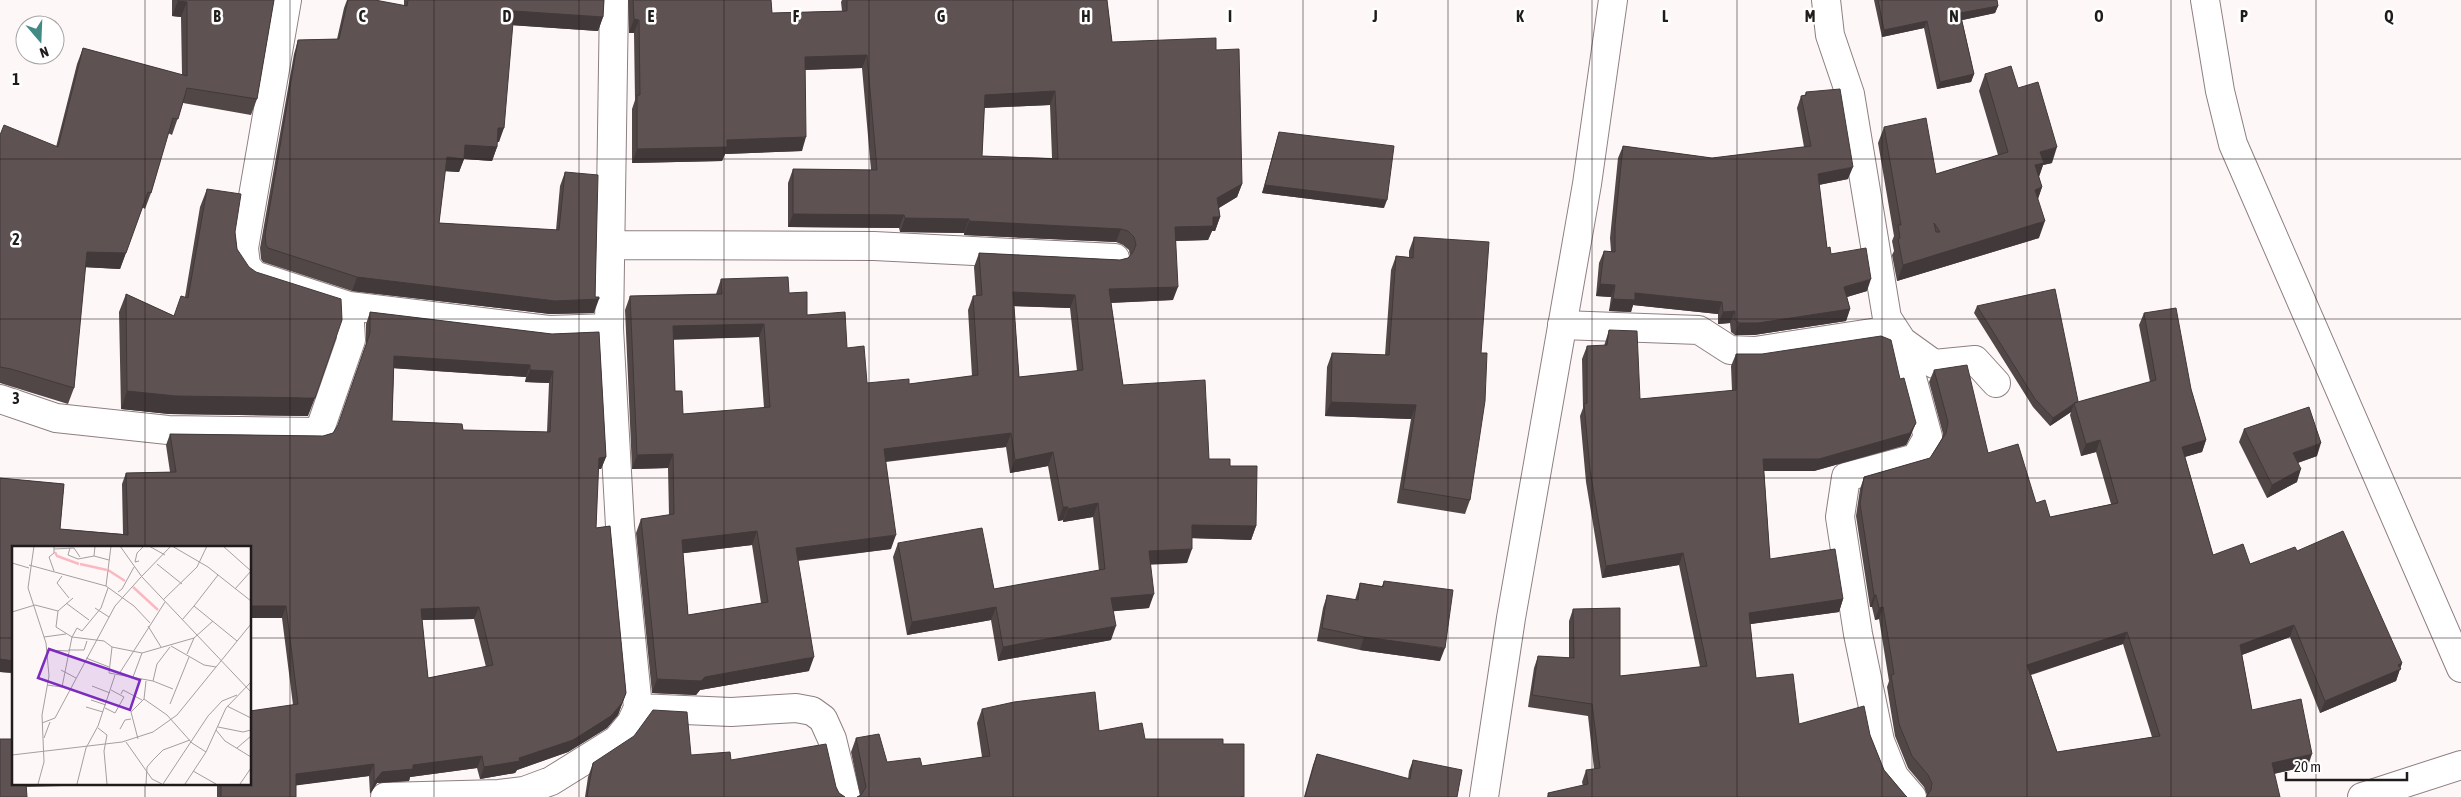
<svg xmlns="http://www.w3.org/2000/svg" width="2461" height="797" font-family="'Asap Condensed',sans-serif">
	<rect width="100%" height="100%" fill="#fef7f8"/>
	<g fill="none" stroke-linecap="round" stroke-linejoin="round">
		<defs>
			<path id="street" d="M287 0 244 248 246 265 254 275 349 306 549 330 609 328
				M1826 0 1830 35 1850 94 1887 318 1902 341 1928 437 1916 458 1846 477 1840 517 1858 634 1880 741 1894 776 1912 797
				M2205 0 2220 91 2233 144 2461 668
				M611 245 874 246 1115 258
				M1562 325 1699 330 1730 350 1755 351 1878 332 1902 341 1934 364 1975 360 1996 383
				M0 399 56 418 168 430 319 432 351 340 349 306
				M638 708 731 712 796 708 812 711 823 719 832 739 846 797
				M385 797 499 794 524 791 551 781 617 740 631 723 638 708 620 526 609 328 614 0
				M2362 797 2461 765"/>
			<path id="secondary" d="M1484 797 1511 618 1587 184 1613 0"/>
		</defs>
		<use href="#street" stroke="#8e7f81" stroke-width="30"/>
		<use href="#secondary" stroke="#8e7f81" stroke-width="30"/>
		<use href="#street" stroke="#fff" stroke-width="28"/>
		<use href="#secondary" stroke="#fff" stroke-width="28"/>
	</g>
	<path fill="#524747" fill-rule="evenodd" d="M172 0H274L257 99 251 115 183 103 172 135 168 133 151 193 145 209 142 207 120 269 85 267 74 388 68 404 0 383V135L56 147 77 64 83 48 182 75 181 17 172 16Z
		M347 0H375L404 6V0H604L603 17 598 31 512 25 499 142H497V147L492 161 464 159 459 172 445 171 439 223 556 230 560 186 565 172 594 313 550 314 352 291 263 262 261 259 260 248 294 54 298 40 337 39 344 8Z
		M628 0H771L772 13 842 11 841 2 842 0H1107L1112 42 1216 50 1242 184 1237 197 1219 208 1220 217 1215 231H1212L1208 240 1176 241 1173 300 1111 303 1123 385 1209 459 1230 466 1256 526 1251 540 1192 538 1187 563 1151 564 1149 608 1113 611 1111 640 998 661 991 620 907 635 893 557 898 543 994 589 1099 571 1093 517 1063 522V520L1058 521 1048 466 1010 473 1006 447 886 462 891 549 798 561 809 671 700 690 696 695 652 693 636 533 641 519 669 515 668 468 632 469 625 310 630 296 716 294 721 279 789 293 807 315 847 348 867 383 909 384 972 376 968 310 973 296H976L974 267 979 253 1120 260 1128 258 1130 256 1129 250 1123 245 1116 242 964 235V233L900 232 899 228 788 227V183L793 169 871 170 862 68 805 70 802 151 725 154 722 161 632 163V109L635 100 634 33H629ZM1050 105 1052 158 982 156 984 108ZM1014 306 1070 308 1077 371 1019 377ZM759 337 764 408 683 414 675 391 673 339ZM752 545 761 603 688 615 683 553Z
		M1874 0H1997L1998 6 1995 13 1962 20 1974 74 1971 82 1937 89 1924 28 1882 37Z
		M1985 74 2018 88 2052 163 2043 165 2039 177 2042 187 2038 199 2039 238 1897 281 1892 255 1894 251 1892 241 1894 236 1878 143 1884 127 1936 174 1998 155 1979 91Z
		M1806 92 1848 179 1819 185 1827 248 1831 254 1867 291 1847 297 1850 309 1846 321 1754 335H1735L1731 332 1730 323 1718 324V314L1633 305 1631 312 1609 311 1611 297 1596 296 1599 263 1604 251H1611L1610 238 1618 158 1623 146 1712 158 1804 147 1797 108 1801 96 1805 95Z
		M1279 132 1384 208 1262 193Z
		M207 189 235 232 237 249 308 416 169 414 121 409 119 312 126 294 174 316 185 297 200 207Z
		M1414 237 1470 500 1465 514 1397 503 1411 419 1325 416 1327 367 1332 353 1385 355 1391 270 1396 256 1409 257V251Z
		M1977 306 2078 402 2150 382 2139 325 2144 313 2191 389 2206 440 2202 452 2185 457 2213 555 2250 564 2297 551 2402 663 2396 681 2320 713 2290 637 2242 655 2252 710 2308 766 2274 774 1927 796V795L1924 787 1908 768 1895 736 1887 687 1889 681 1879 619 1875 620 1872 607H1870L1856 516 1860 489 1864 477 1930 458 1942 438 1943 434 1929 382 1934 370 1988 453 2050 517 2111 504 2096 452 2081 456 2070 415 2071 412 2050 426 2033 407 1974 313ZM2123 644 2152 737 2057 752 2031 675Z
		M370 312 552 334 599 332 606 457 601 469H598L596 528 610 526 626 693 618 715 607 728 568 752 517 770 515 773 480 779 477 768 410 777 409 781 377 783 370 794 369 776 296 785V797H217V783H250V711L293 705 282 618H250V547H14V673L0 672V478L64 484 60 529 123 534 122 484 126 473 170 472 166 445 170 434 323 436 333 433 338 426 366 345V324ZM394 368 526 377 525 382 549 383 547 432 463 430 462 424 392 421ZM474 619 486 667 428 678 422 620Z
		M1609 330 1640 399 1732 391 1731 366 1736 354 1911 435 1906 445 1814 471H1764L1770 559 1843 599 1839 612 1750 624 1756 678 1799 724 1870 735 1884 770 1905 795 1907 797H1547L1548 793 1583 786 1582 782 1586 770 1594 769 1588 716 1528 707 1534 668 1538 656 1569 658V621L1573 609 1620 676 1700 667 1679 565 1602 578 1586 482 1580 416 1583 408 1582 359 1587 346H1604Z
		M2244 429 2317 456 2298 463 2297 482 2267 498 2239 442Z
		M1384 581 1440 661 1360 650 1317 641 1323 608 1327 595 1355 600 1360 583 1382 586Z
		M982 709 1145 739 1223 744H1244V797H857L860 795 851 752 856 738 887 762 922 766 982 757 977 723Z
		M1317 754 1408 779 1409 771 1413 760 1457 797H1304L1313 765Z
		M691 755 731 760 836 787 839 793 845 797H585L588 777 593 763Z"/>
	<path fill="#42393a" d="M178 1 187 2 181 17 172 16Z
		M1998 6 1995 13 1958 21 1960 13Z
		M514 11 603 17 598 31 509 25Z
		M634 19 639 20 634 33H629Z
		M1927 21 1924 28 1882 37 1884 30Z
		M867 55 862 68 800 70 805 57Z
		M1974 74 1971 82 1937 89 1940 82Z
		M1055 91 1050 105 980 108 985 95Z
		M498 128H504L499 142H493Z
		M806 137 802 151 725 154 722 161 632 163 637 149 727 140Z
		M465 145 497 147 492 161 464 159 459 172 442 171 447 157Z
		M2057 147 2052 163 2043 165 2038 179 2030 181 2040 152Z
		M1853 167 1848 179 1813 186 1818 174Z
		M1242 184 1237 197 1212 212 1217 198Z
		M1265 185 1387 200 1384 208 1262 193Z
		M2042 187 2036 204 2035 190Z
		M793 214 904 215 899 228 788 227Z
		M1213 217H1220L1215 231H1212L1208 240 1170 241 1175 227Z
		M905 218 969 219 964 233 900 232Z
		M969 221 1121 229 1116 242 964 235Z
		M2045 221 2039 238 1897 281 1903 265Z
		M87 252 126 253 120 269 81 267Z
		M357 277 599 299 594 313 550 314 352 291Z
		M1871 279 1867 291 1840 299 1844 287Z
		M1600 284 1615 285 1611 297 1596 296Z
		M1178 287 1173 300 1104 303 1109 289Z
		M1013 292 1075 295 1070 308 1008 306Z
		M1635 293 1722 302 1718 314 1633 305 1631 312 1609 311 1613 299Z
		M1850 309 1846 321 1754 335H1735L1739 323Z
		M1735 311 1730 323 1718 324 1723 312Z
		M764 324 759 337 668 340 673 326Z
		M394 356 530 365 526 377 390 368Z
		M530 370 553 371 549 383 525 382Z
		M127 391 315 398 308 416 169 414 121 409Z
		M1331 402 1416 405 1411 419 1325 416Z
		M2074 404 2071 412 2050 426 2053 418Z
		M1916 423 1911 435 1906 445 1814 471H1759L1763 459Z
		M1011 433 1006 447 879 462 884 449Z
		M2100 440 2096 452 2081 456 2086 444Z
		M2206 440 2202 452 2177 459 2182 447Z
		M2321 443 2317 456 2288 466 2293 453Z
		M1053 452 1048 466 1010 473 1015 460Z
		M673 454 668 468 632 469 637 455Z
		M606 457 601 469H594L599 458Z
		M2301 469 2297 482 2267 498 2272 485Z
		M1098 503 1093 517 1063 522 1068 509Z
		M1063 507H1068L1063 520 1058 521Z
		M1192 525 1256 526 1251 540 1187 538Z
		M757 531 752 545 677 554 682 540Z
		M896 535 891 549 791 561 796 548Z
		M1192 549 1187 563 1144 565 1149 551Z
		M1683 553 1679 565 1602 578 1606 566Z
		M1154 594 1149 608 1106 612 1111 598Z
		M1874 595H1876L1872 607H1870Z
		M1843 599 1839 612 1744 625 1749 613Z
		M250 606H286L282 618H250Z
		M479 607 474 619 417 620 421 609Z
		M996 607 991 620 907 635 912 622Z
		M1883 607 1879 619 1875 620 1879 608Z
		M2294 625 2290 637 2236 657 2240 645Z
		M1116 626 1111 640 998 661 1003 647Z
		M2127 632 2123 644 2023 677 2027 665Z
		M1364 637 1445 648 1440 661 1360 650Z
		M814 657 809 671 700 690 696 695 652 693 657 679 705 677Z
		M0 659 14 661V673L0 672Z
		M2402 663 2396 681 2320 713 2325 701Z
		M626 693 618 715 607 728 568 752 517 770 515 773 480 779 484 767 519 758Z
		M2312 754 2308 766 2268 775 2272 763Z
		M482 756 477 768 410 777 409 781 377 783 370 794 374 782 382 772 413 765Z
		M374 764 369 776 292 786 296 774Z
		M22 783H184L21 787Z"/>
	<path fill="#5f5253" stroke="#42393a" fill-rule="evenodd" d="M178 0H274L257 99 187 88 178 119 173 118 151 193 148 192 126 253 87 252 74 388 11 369 0 367V135L4 125 58 147 83 48 187 76V2L178 1Z
		M348 0H375L407 6 408 0H604L603 17 514 11 504 128H498L497 147 465 145 464 159 447 157 439 223 559 230 565 172 598 175 595 297H599V299L555 301 357 277 268 248 266 245 265 235 298 40 339 39Z
		M633 0H771L772 13 847 11V0H1107L1112 42 1216 38V50L1239 49 1242 184 1217 198 1220 217H1213V226L1175 227 1178 287 1109 289 1123 385 1205 380 1209 459H1230V466H1257L1256 526 1192 525V549L1149 551 1154 594 1111 598 1116 626 1003 647 996 607 912 622 898 543 982 528 994 589 1105 569 1098 503 1068 509V507H1063L1053 452 1015 460 1011 433 884 449 896 535 796 548 814 657 705 677 701 681 657 679 641 519 674 514 673 454 637 455 630 296 722 294 721 279 788 277 789 293 807 292V315L845 312 847 348 864 346 867 383 909 379V384L978 375 973 296 982 295 979 253 1120 260 1128 258 1133 252 1136 245 1134 237 1128 231 1121 229 969 221V219L905 218 904 215 793 214V169L877 170 867 55 805 57 806 137 727 140V147L637 149V95H640L639 20 634 19ZM1055 91 1058 159 982 156 985 95ZM1013 292 1075 295 1083 370 1019 377ZM764 324 770 407 683 414 682 391H675L673 326ZM757 531 768 602 688 615 682 540Z
		M1878 0H1997L1998 6 1960 13 1974 74 1940 82 1927 21 1884 30Z
		M2011 66 2018 88 2038 82 2057 147 2040 152 2044 163 2035 165 2042 187 2035 190 2045 221 1903 265 1898 239 1900 238 1898 225H1901L1884 127 1926 118 1936 174 2008 152 1985 74ZM1934 223 1940 232H1936Z
		M1840 89 1853 167 1818 174 1827 248 1830 247 1831 254 1866 248 1871 279 1844 287 1850 309 1758 323H1739L1735 320V311L1723 312 1722 302 1635 293V300L1613 299 1615 285 1600 284 1604 251 1615 252V225L1623 146 1712 158 1811 146 1801 96 1806 95V92Z
		M1279 132 1394 146 1387 200 1265 185Z
		M207 189 241 194 235 232 237 249 249 267 256 272 341 299 342 320 315 398 176 396 127 391 126 294 174 316 181 296 188 298Z
		M1414 237 1489 242 1481 353H1487L1485 401 1470 500 1403 489 1416 405 1331 402 1332 353 1389 355 1396 256 1413 258Z
		M2055 289 2078 401 2053 418 2035 399 1977 306Z
		M2176 308 2191 389 2206 440 2182 447 2213 555 2243 544 2250 564 2295 547 2297 551 2343 531 2402 663 2398 665 2401 669 2325 701 2294 625 2240 645 2252 710 2301 699 2312 754 2272 763 2280 797H1926L1931 790 1932 783 1928 775 1912 756 1899 724 1891 675 1894 674 1883 607 1879 608 1876 595H1874L1860 504 1864 477 1930 458 1946 433 1948 422 1934 370 1967 365 1988 453 2018 444 2036 503 2045 500 2050 517 2118 503 2100 440 2086 444 2074 403 2156 380 2144 313ZM2127 632 2160 736 2057 752 2027 665Z
		M370 312 552 334 599 332 606 457 599 458 596 528 610 526 626 693 622 703 611 716 573 740 519 758 520 761 484 767 482 756 413 765V769L382 772 374 782V764L296 774V797H221V783H250V711L298 704 286 606H250V547H14V661L0 659V478L64 484 60 529 128 535 126 473 176 472 170 434 323 436 333 433 338 425 370 333ZM394 356 530 365V370L553 371 550 432 463 430 462 424 392 421ZM479 607 493 665 428 678 421 609Z
		M1609 330 1637 331 1640 399 1736 390V354H1762L1881 336 1891 340 1900 379 1904 378 1916 423 1910 433 1819 459H1763L1770 559 1835 549 1843 599 1749 613 1756 678 1793 674 1799 724 1864 706 1870 735 1884 770 1905 795 1907 797H1549L1548 793 1588 784 1586 770 1600 768 1592 704 1532 695 1538 656 1574 658 1573 609 1620 608V676L1707 666 1683 553 1606 566 1590 470 1584 404 1587 403V346L1607 345Z
		M2309 407 2321 443 2293 453 2301 469 2272 485 2244 429Z
		M1384 581 1453 590 1445 648 1364 637 1322 628 1327 595 1358 600 1360 583 1383 587Z
		M1095 692 1099 731 1142 723 1145 739H1223V744H1244V797L1241 796V797H857L861 795 866 787 856 738 879 734 887 762 920 758 922 766 990 756 982 709 1014 702Z
		M653 710 687 712 691 755 730 752 731 760 826 744 836 787 839 793 845 797H587L593 763 634 736Z
		M0 739H14V783H26L27 797H0Z
		M1317 754 1410 779 1413 760 1462 770 1457 797H1305Z"/>
	<path fill="none" stroke="#211c1c" stroke-width="1" stroke-opacity="0.55" d="M145 0V547M290 0V797M434 0V797M579 0V797M724 0V797M869 0V797M1013 0V797M1158 0V797M1303 0V797M1448 0V797M1592 0V797M1737 0V797M1882 0V797M2027 0V797M2171 0V797M2316 0V797M0 159H2461M0 319H2461M0 478H2461M0 638H14M250 638H2461M145 783V797"/>
	<g transform="translate(12 546)">
		<rect width="239" height="239" fill="#fef7f8"/>
		<path fill="none" stroke="#fbb8c1" stroke-width="2.5" d="M43 6 45 10 67 18M68 18 95 24M96 24 113 35M121 41 146 64"/>
		<path fill="none" stroke="#a69fa0" stroke-width="1" d="M22 0 16 42 34 97 37 130 30 169 32 216 26 238M108 0 130 31 239 146M137 0 153 9M160 0 196 21 239 55M211 0 239 25M42 1V7L37 11 42 25M58 2 56 9 66 13 82 10 83 0M42 3 62 2 68 11M82 10 97 14M127 15 123 16 125 7 132 0M0 17 17 22M145 18 170 38M17 19 94 40 122 60 138 77M206 29 182 60 225 95M50 30 45 37 57 52M130 30 159 0M94 40 99 0M223 43 239 25M106 46 110 43 122 21M61 52 46 65 44 81 60 91 92 95 100 101 130 107 182 92 201 75M151 54 185 21 195 0M54 57 77 74M83 62 97 71M0 66 23 59 46 65M170 74 182 60M136 80 149 101M32 91 54 88M159 100 192 119 204 121M100 101 97 127 141 135 161 143M35 104 56 105M56 104H72L75 95M175 108 182 92M74 112 97 121M49 124 64 132M107 128 153 56M121 131 130 107M141 135 145 118 158 101M35 139 50 141 60 91 65 82 70 85 89 62 96 42M80 140 98 147M109 148 111 144 130 154M132 153 155 169 180 197 194 206M79 154 94 159M158 158 177 111M215 160 239 172M74 161 91 166M93 162 103 167 112 151 99 144M30 177 43 172 103 60 129 31M206 181 231 186 239 184M86 182 95 189 92 205 95 238M108 183 113 174 119 173M204 184 213 195 239 211M32 192 38 176M126 193 119 166 132 153 134 135M114 196 140 233 150 238M225 202 239 190M0 209 110 196 141 186 165 169 239 78M181 225 204 238M65 238 74 202 86 180 103 129M134 238 135 221 141 214 151 204 178 194M151 238 196 170 210 155 225 149M173 238 194 206 214 162 239 136M228 238 239 222"/>
		<path fill="#7b2cbf" fill-opacity="0.15" stroke="#7b2cbf" stroke-width="2.5" d="M37 103 128 134 118 164 26 132Z"/>
		<rect width="239" height="239" fill="none" stroke="#211c1c" stroke-width="2.5"/>
	</g>
	<g font-size="16" text-anchor="middle" font-weight="bold" fill="#211c1c" stroke="#fff" stroke-width="5" stroke-linejoin="round" paint-order="stroke">
		<text x="217" y="22">B</text>
		<text x="362" y="22">C</text>
		<text x="507" y="22">D</text>
		<text x="651" y="22">E</text>
		<text x="796" y="22">F</text>
		<text x="941" y="22">G</text>
		<text x="1086" y="22">H</text>
		<text x="1230" y="22">I</text>
		<text x="1375" y="22">J</text>
		<text x="1520" y="22">K</text>
		<text x="1665" y="22">L</text>
		<text x="1810" y="22">M</text>
		<text x="1954" y="22">N</text>
		<text x="2099" y="22">O</text>
		<text x="2244" y="22">P</text>
		<text x="2389" y="22">Q</text>
		<text x="16" y="85">1</text>
		<text x="16" y="245">2</text>
		<text x="16" y="404">3</text>
	</g>
	<g transform="translate(40 40) rotate(161)"><circle r="24" fill="#ffffff" stroke="#a6a4a4"/>
	<path d="M0-4L9 19L0 12L-9 19Z" fill="#428a86"/>
	<text y="-8" font-size="14" font-weight="bold" text-anchor="middle" fill="#211c1c">N</text>
	</g>
	<path d="M2286 772v8h121v-8" fill="none" stroke="#211c1c" stroke-width="2.5"/>
	<text x="2294" y="772" font-size="15" fill="#211c1c" stroke="#ffffff" stroke-width="4" paint-order="stroke">20 m</text>
</svg>
